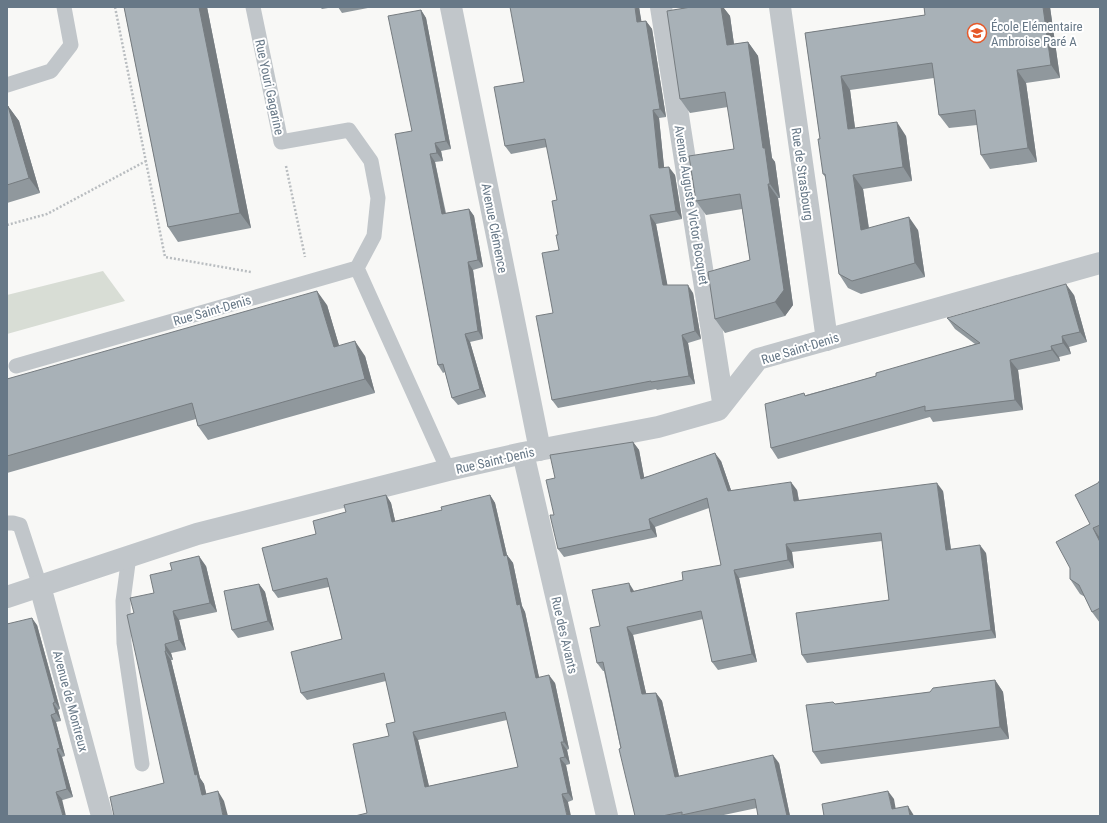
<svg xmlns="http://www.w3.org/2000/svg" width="1107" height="823" font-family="'Roboto Condensed',sans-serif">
	<rect width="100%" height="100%" fill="#f8f8f6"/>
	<path fill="#d8ddd5" d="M103 271 125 301 7 334V295Z"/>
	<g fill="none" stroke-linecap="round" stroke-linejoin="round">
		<path stroke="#b9bdc0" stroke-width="2.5" stroke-dasharray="2 2" stroke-linecap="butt" d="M115 7 165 257 251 272
			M286 166 305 257
			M7 225 47 214 146 161"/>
		<path stroke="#c1c6ca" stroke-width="15" d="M253 7 281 142 349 130 371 161 378 198 374 236 357 268
			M7 85 51 71 71 45 64 7
			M16 366 357 268 448 470
			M7 523H13L20 525 40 586
			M129 556 123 601 124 643 142 764"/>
		<path stroke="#c1c6ca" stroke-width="22" d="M451 7 540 450
			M661 7 723 402
			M780 7 827 340
			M523 453 607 816
			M40 586 102 816
			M7 597 197 534 448 470 523 453 658 427 718 410 758 359 1100 263"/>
	</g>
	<path fill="#90989d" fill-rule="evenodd" d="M124 7H207L251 228 178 242 168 227Z
		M320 7H334L322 9Z
		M338 7H373L342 13Z
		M639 7 641 21H646L652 29 666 117 659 118 664 168 675 175 682 219 656 224 667 285 693 293 701 339 688 343 695 384 657 390 656 389 558 408 552 400 553 313 559 250 557 200 547 147 511 154 505 146 524 82Z
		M682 7H723L730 16 734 44 748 42 758 56 772 158 775 162 780 198H778L793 305 785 316 725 333 715 319 750 260 742 209 706 215 696 201 734 149 728 107 690 113 680 99 683 8Z
		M924 7H1050L1060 78 1026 83 1037 162 990 169 981 155 977 125 949 128 939 115 934 78 850 90 855 128 906 136 912 181 863 189 869 228 918 230 925 277 861 294 848 288 839 274 826 178 823 174 820 139 805 33 925 15Z
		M421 10 426 18 451 149 441 151 443 161 435 162 446 213 469 209 474 216 483 267 473 270 483 339 470 342 486 397 458 405 452 398 445 372 443 373 438 365 412 131Z
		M8 106 19 121 40 193 7 203V107Z
		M1074 295 1087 342 1069 347 1071 354 1059 357 1060 361 1018 370 1023 410 933 422 930 417 778 459 771 448 806 395 876 376 975 344 955 329 947 318Z
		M327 305 339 346 365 356 375 393 208 440 198 426 196 419 7 473V379Z
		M633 442 639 450 644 477 721 461 731 490H797L799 500 943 491 951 549 986 553 996 638 807 663 802 655 889 600 882 541 792 552 794 568 739 578 757 662 718 670 712 662 703 619 633 635 646 693H656L662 701 679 776 779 763 790 816H758L757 808 719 816H635L604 671H603L597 663 600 626 634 591 683 580 721 565 709 508 655 527 657 537 564 557 558 549 554 515 555 478Z
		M1100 480V623L1092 612 1085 597 1080 594 1070 579V568L1090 524 1098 483Z
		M386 495 391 503 395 521 442 510 490 495 495 503 507 555 513 563 522 606 525 612 539 678 555 683 569 749 567 750 570 764 566 765 573 800 568 802 367 813 389 736 395 722 386 681 307 700 301 693 342 639 329 587 278 598 273 591 316 534 346 512ZM507 720 518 767 429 786 418 740Z
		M206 566 217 612 179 620 186 650 171 653 173 660H171L200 778 204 784 206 794 224 801 164 783 134 613 154 593Z
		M259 584 265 592 274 630 238 638 232 630Z
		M37 625 60 709 58 710 61 721 56 722 65 756 62 757 73 797 7 816Z
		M995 680 1003 692 1009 739 821 764 813 752 835 704 930 692Z"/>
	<path fill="#767c80" d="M199 7H207L251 228 240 213Z
		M635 7H639L643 30 637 22Z
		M721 7H723L730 16 736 59 727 45Z
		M1043 7H1050L1060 78 1051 65Z
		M421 10 426 18 451 149 446 141Z
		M646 21 652 29 666 117 660 109Z
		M748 42 758 56 772 158 775 162 780 198 770 184 763 148Z
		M1017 70 1026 83 1037 162 1028 148Z
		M841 76 850 90 857 143 848 129Z
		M8 106 19 121 40 193 29 178Z
		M653 110 659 118 665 176 659 168Z
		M897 122 906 136 912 181 903 167Z
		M435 143 441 151 443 161 437 153Z
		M430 154 435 162 447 222 442 214Z
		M669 167 675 175 682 219 676 211Z
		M853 175 863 189 871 244 861 230Z
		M768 184 778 198 793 305 785 316 775 302Z
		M469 209 474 216 483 267 478 260Z
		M650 215 656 224 669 293 663 285Z
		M909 217 918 230 925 277 915 263Z
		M468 262 473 270 483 339 478 331Z
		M1066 284 1074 295 1087 342 1080 332Z
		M688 285 693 293 701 339 695 331Z
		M317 291 327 305 344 362 334 347Z
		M465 334 470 342 486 397 480 389Z
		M682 335 688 343 695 384 689 376Z
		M1062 336 1069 347 1071 354 1063 343Z
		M355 341 365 356 375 393 365 379Z
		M1051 346 1059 357 1060 361 1052 350Z
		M1010 360 1018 370 1023 410 1015 400Z
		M633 442 639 450 646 487 641 479Z
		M715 453 721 461 734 499 728 491Z
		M791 482 797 490 800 509 794 501Z
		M937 483 943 491 952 558 946 550Z
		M386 495 391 503 397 529 392 522Z
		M490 495 495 503 509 564 504 556Z
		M649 519 655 527 657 537 651 529Z
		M1093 528 1100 538V542Z
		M786 544 792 552 794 568 788 560Z
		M980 545 986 553 996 638 991 630Z
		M507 555 513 563 522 606 525 612 541 686 536 678 517 605Z
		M199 556 206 566 217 612 210 603Z
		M734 570 739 578 757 662 752 654Z
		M629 583 634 591 637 600 631 592Z
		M259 584 265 592 274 630 268 621Z
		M173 611 179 620 186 650 179 640Z
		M32 618 37 625 60 709 55 702Z
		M627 627 633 635 648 702 642 694Z
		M165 644 171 653 173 660 166 651Z
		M165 651 171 660 200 778 204 784 209 805 202 795 195 775Z
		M549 675 555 683 569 749 564 742Z
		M995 680 1003 692 1009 739 1000 727Z
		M656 693 662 701 681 785 675 777Z
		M53 703 58 710 61 721 56 713Z
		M51 715 56 722 65 756 60 748Z
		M413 732 418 740 431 795 425 787Z
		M561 742 567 750 570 764 565 757Z
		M57 749 62 757 73 797 67 789Z
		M773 755 779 763 790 816H787Z
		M560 758 566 765 573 800 568 793Z
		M218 791 224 801 228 816H223Z
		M888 791 894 799 897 816 892 809Z
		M56 792 62 799 66 816H63Z
		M562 794 568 802 571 816H567Z
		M908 806 913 814 914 816H910Z"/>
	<path fill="#a8b1b7" stroke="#767c80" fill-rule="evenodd" d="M124 7H199L240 213 168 227Z
		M510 7H635L637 22 646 21 660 109 653 110 659 168 669 167 676 211 650 215 663 285H688L695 331 682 335 689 376 651 382V381L552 400 536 316 553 313 542 253 559 250 556 235H558L552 201 557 200 545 139 505 146 494 87 524 82Z
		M691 7H721L727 45 748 42 763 148H765L770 184H768L784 290 775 302 715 319 708 272 750 260 740 194 696 201 689 156 734 149 725 92 680 99 667 11Z
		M924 7H1043L1051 65 1017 70 1028 148 981 155 975 110 939 115 932 63 841 76 848 129 897 122 903 167 853 175 861 230 909 217 915 263 852 281 839 274 825 174H823L818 139H820L805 33 925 15Z
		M421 10 446 141 435 143 437 153 430 154 442 214 469 209 478 260 468 262 478 331 465 334 480 389 452 398 443 364 438 365 395 134 412 131 388 16Z
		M8 106 29 178 7 185V107Z
		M1066 284 1080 332 1062 336 1063 343 1051 346 1052 350 1010 360 1015 400 925 411V406L771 448 765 404 804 393 805 396 876 376V373L980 343 947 318Z
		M317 291 334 347 355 341 365 379 198 426 192 403 7 456V379Z
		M633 442 641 479 715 453 728 491 791 482 794 501 937 483 946 550 980 545 991 630 802 655 796 613 889 600 881 533 786 544 788 560 734 570 752 654 712 662 701 611 627 627 642 694 656 693 675 777 773 755 787 816H758L755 799 682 815V812L662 816H635L619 749 621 748 603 662 597 663 590 628 600 626 592 590 629 583 631 592 683 580 682 572 721 565 707 498 649 519 651 529 558 549 550 515H554L546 480 555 478 550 455Z
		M1100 480V525L1093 528 1100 542V608L1092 612 1079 585 1070 579V568L1056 542 1090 524 1075 495 1098 483Z
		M386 495 392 522 442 510 441 507 490 495 504 556 507 555 517 605 520 604 536 678 549 675 564 742H561L565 757 560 758 568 793 562 794 567 816H355L367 813 353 744 389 736 386 724 395 722 384 673 301 693 291 652 342 639 327 578 273 591 262 548 316 534 313 521 346 512 344 505ZM505 712 518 767 425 787 413 732Z
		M199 556 210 603 173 611 179 640 165 644 166 651H165L195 775 197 774 202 795 218 791 223 816H114L110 797 164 783 127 615 134 613 130 598 154 593 150 575 172 570 170 563Z
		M259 584 268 621 232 630 224 591Z
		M32 618 55 702 53 703 56 713 51 715 60 748 57 749 67 789 56 792 63 816H7V624Z
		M995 680 1000 727 813 752 806 705 833 702 835 704 930 692 933 688Z
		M888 791 892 809 908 806 910 816H824L822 804Z"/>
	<defs>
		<symbol id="school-ring" viewBox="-11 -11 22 22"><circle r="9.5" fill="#fff" stroke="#e65828" stroke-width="1.5"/><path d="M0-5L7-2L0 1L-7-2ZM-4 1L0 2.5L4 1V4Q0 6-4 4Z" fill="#e65828"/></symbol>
	</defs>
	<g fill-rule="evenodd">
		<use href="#school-ring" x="966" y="22" width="22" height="22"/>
	</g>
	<g text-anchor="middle" stroke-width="4" stroke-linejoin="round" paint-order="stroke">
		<g font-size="13" fill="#677887" stroke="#fff" text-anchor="start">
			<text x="991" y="31">École Elémentaire<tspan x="991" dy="15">Ambroise Paré A</tspan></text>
		</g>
		<g font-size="13" fill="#677887" stroke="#fff">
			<text transform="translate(270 87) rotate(78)" y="5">Rue Youri Gagarine</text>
			<text transform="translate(803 174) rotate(82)" y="5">Rue de Strasbourg</text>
			<text transform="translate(692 205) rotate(81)" y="5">Avenue Auguste Victor Bocquet</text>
			<text transform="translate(495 228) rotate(79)" y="5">Avenue Clémence</text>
			<text transform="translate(212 310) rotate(-16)" y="5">Rue Saint-Denis</text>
			<text transform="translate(800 348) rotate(-17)" y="5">Rue Saint-Denis</text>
			<text transform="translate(495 460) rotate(-13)" y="5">Rue Saint-Denis</text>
			<text transform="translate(565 635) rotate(77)" y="5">Rue des Avants</text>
			<text transform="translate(71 701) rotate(75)" y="5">Avenue de Montreux</text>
		</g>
	</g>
	<rect width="1107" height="823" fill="none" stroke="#677887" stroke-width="16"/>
</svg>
